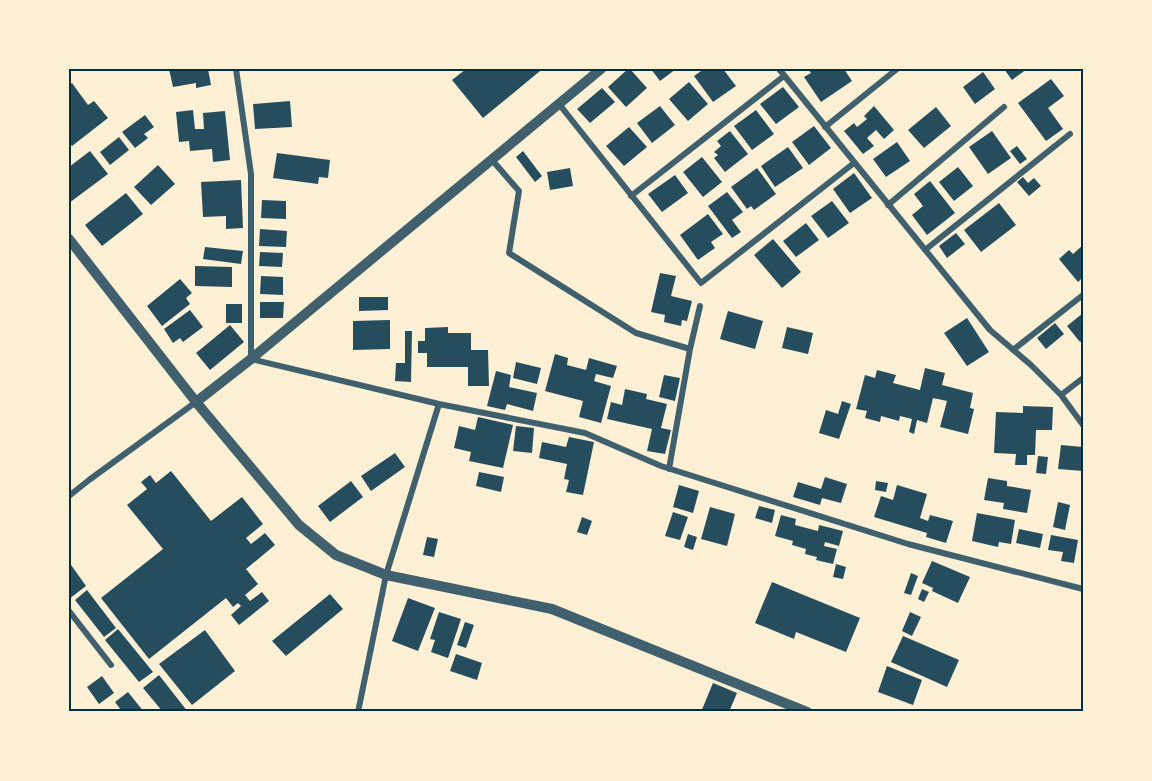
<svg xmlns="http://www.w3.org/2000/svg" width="1152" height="781" font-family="'PT Sans',sans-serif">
	<rect width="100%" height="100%" fill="#fdf0d5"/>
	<path fill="#264d5e" d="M169 69H208L211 85 196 88V83L173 87Z
		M466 69H538L540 71 483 118 452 80Z
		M628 69H630L647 88 626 107 608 87Z
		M651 69H676L660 81Z
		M704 69H723L736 86 713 102 694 76Z
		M808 69H844L852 81 821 102 804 77 811 73Z
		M1004 69H1027L1012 80Z
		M983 72 995 89 975 104 963 87Z
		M1051 79 1064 96 1048 108 1063 129 1046 141 1018 103Z
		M689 82 708 104 688 121 669 99Z
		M72 83 88 105 94 101 108 118 72 146 69 142V85Z
		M783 87 799 107 776 124 760 104Z
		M602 88 615 102 590 123 577 109Z
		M290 101 292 127 255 129 253 104Z
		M660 106 675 125 652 143 637 123Z
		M874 106 894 130 884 139 876 130 867 138 874 146 863 154 844 131 854 123 857 127 867 119 864 116Z
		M936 107 951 126 924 148 908 130Z
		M193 110 195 129H204L203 113 225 111 230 160 213 162 212 149 190 151 189 141 179 142 176 112Z
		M756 110 774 134 752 150 734 126Z
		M145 115 154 127 144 134 148 138 135 148 122 132Z
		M814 126 831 148 809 165 792 142Z
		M629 127 647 147 624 166 606 146Z
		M730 131 748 154 725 172 714 158 718 155 714 152 721 146 717 141Z
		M992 131 1011 158 988 174 969 147Z
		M119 137 129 150 110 165 100 152Z
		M897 142 910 161 886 177 873 159Z
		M1017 146 1027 159 1020 164 1010 151Z
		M788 147 803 168 775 187 761 166Z
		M90 151 108 174 69 203V167Z
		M523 151 542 176 535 182 516 157Z
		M277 153 330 160 328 178 319 177 318 184 273 178Z
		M702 157 722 182 703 197 683 172Z
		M158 165 175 184 151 205 134 187Z
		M958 167 973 186 954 201 939 182Z
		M570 168 573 186 550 190 547 172Z
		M757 168 776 194 754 210 751 206 747 209 731 187Z
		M854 173 872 198 850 213 833 189Z
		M675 175 688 193 662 212 648 194Z
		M1023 177 1028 183 1034 178 1041 186 1029 196 1017 182Z
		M241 180 243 228 226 229V216L203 217 201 182Z
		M930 181 955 213 927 235 912 215 923 206 914 194Z
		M727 192 743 212 732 220 741 232 732 238 708 206Z
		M126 193 143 214 102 246 85 225Z
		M262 200 286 201V219L261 218Z
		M832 201 849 223 828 238 811 216Z
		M999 203 1016 225 981 252 964 230Z
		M708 214 723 234 711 242 715 248 698 260 680 235Z
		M806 223 819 240 796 257 783 241Z
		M260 229 287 231 286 247 259 246Z
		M956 233 965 244 947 258 939 246Z
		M773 239 801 272 782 288 754 255Z
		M1083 245V277L1078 282 1059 259 1069 250 1073 254Z
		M205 247 243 251 241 264 203 259Z
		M260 252 283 253 282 267 259 266Z
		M195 266 232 267V287L195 286Z
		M660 273 676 276 671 296 692 301 687 321 682 320 681 326 664 322 665 315 651 312Z
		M261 276 283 277V295L260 294Z
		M180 279 192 293 186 298 190 304 162 326 147 306Z
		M359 297H388V310L359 311Z
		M260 302H284L283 318H260Z
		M226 304H242V323H226Z
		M190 310 203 327 183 342 180 338 173 343 164 329Z
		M728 311 763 321 755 349 720 339Z
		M1083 313V340L1080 342 1067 326Z
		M967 318 989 352 967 366 944 333Z
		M390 320V349L353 350V321Z
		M1055 323 1064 334 1046 349 1037 338Z
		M230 325 244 342 210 370 196 353Z
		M448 327V333H471V350H488L489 386H468V367H427V353H418V341H425V328Z
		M787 327 813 333 808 354 782 348Z
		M405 331H412L411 382 395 381 396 363H405Z
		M555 354 568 358 567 365 586 370 589 358 617 366 613 378 596 374 594 381 611 386 601 423 579 417 583 401 545 391Z
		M516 362 541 368 537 384 513 378Z
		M925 368 945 373 942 385 973 393 970 408 974 409 968 434 940 427 947 401 933 398 927 423 917 420 914 434 909 432 912 419 900 416 899 421 881 416 880 422 865 418 867 411 856 409 865 375 875 378 877 370 896 375 893 383 920 390Z
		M496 371 511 375 509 387 537 393 533 411 507 404 505 410 487 406Z
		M664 375 680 378 675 401 659 397Z
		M625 389 647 394 646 399 667 404 661 428 671 430 665 454 647 451 652 429 607 419 611 402 622 405Z
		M842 401 851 404 839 439 819 433 826 410 838 414Z
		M1023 406 1053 407 1052 430H1036L1035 455H1027V465H1015L1016 454 994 453 996 412 1023 413Z
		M478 417 513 425 503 468 469 461 471 452 454 448 459 426 475 430Z
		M516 426 534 428 532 453 513 451Z
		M569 437 594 442 583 495 566 492 569 480 564 479 567 464 539 458 542 442 566 447Z
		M1061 445 1083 447V471L1058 469Z
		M395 453 405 467 371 491 361 476Z
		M1038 456 1048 457 1046 474 1036 473Z
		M171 471 211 521 242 497 263 524 246 538 251 544 265 533 275 545 246 569 258 584 245 595 250 601 262 592 269 601 239 625 231 615 241 606 238 603 233 607 226 598 149 659 101 598 163 549 127 505 147 489 141 482 150 475 156 483Z
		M479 472 504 477 501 492 476 486Z
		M825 477 847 484 841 503 822 498 820 505 793 497 798 482 821 489Z
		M988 478 1007 481V486L1031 490 1027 513 1003 509 1004 503 984 500Z
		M351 481 363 497 330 522 318 506Z
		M876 481 888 483 886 492 875 490Z
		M679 485 699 491 693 513 673 507Z
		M897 485 927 494 920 518 928 521 930 515 953 521 946 543 926 537 927 533 874 517 881 496 893 500Z
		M1058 502 1070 505 1065 530 1053 527Z
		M759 506 775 510 772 523 755 518Z
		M710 507 735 514 727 546 701 539Z
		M673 512 688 517 680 540 665 536Z
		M977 513 1015 520 1011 544 999 542 998 547 972 541Z
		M781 515 796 519 795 525 818 531 819 525 843 531 839 546 825 542 824 546 837 549 833 564 816 560 817 557 805 554 806 549 792 545 793 541 775 536Z
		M582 517 592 521 587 535 577 532Z
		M1019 529 1043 534 1040 548 1016 543Z
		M688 534 697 537 693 550 684 547Z
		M1051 535 1078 540 1074 563 1061 561 1063 552 1048 550Z
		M427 537 438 539 434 557 423 555Z
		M932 561 970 577 958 603 932 591 933 588 922 583Z
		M69 562 86 586 69 599Z
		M836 564 846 567 843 579 833 577Z
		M911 573 918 576 911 595 904 593Z
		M772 582 860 618 846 652 796 632 794 639 755 623Z
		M922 589 929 592 924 602 918 599Z
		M87 590 116 628 104 637 75 600Z
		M330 594 343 609 286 656 272 641Z
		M408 598 435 608 418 651 392 641Z
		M439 612 461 619 448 658 431 652 435 640 430 639Z
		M910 612 921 617 912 636 902 631Z
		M465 622 474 625 466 648 457 645Z
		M118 629 153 672 139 682 105 640Z
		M205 630 235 671 192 705 159 664Z
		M903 636 959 660 947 687 891 662Z
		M456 654 482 663 477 680 450 671Z
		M887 666 922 680 913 705 878 692Z
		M159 675 188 712H163L143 688Z
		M102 676 114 693 99 704 87 687Z
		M713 683 737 693 729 712H701Z
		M128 692 144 712H119L121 710 115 702Z"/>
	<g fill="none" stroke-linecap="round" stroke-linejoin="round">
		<path stroke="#3f606c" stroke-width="6" d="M236 69 251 174V359L439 404 585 433 661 466 908 544 1083 589
			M779 69 990 330 1031 365 1061 395 1083 425
			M559 104 701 283 854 163
			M825 127 897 69
			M492 160 519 191 509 253 636 333 690 349 700 306
			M631 196 784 76
			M888 205 1004 107
			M925 250 1070 134
			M1013 350 1083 295
			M1061 395 1083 378
			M669 469 690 349
			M69 496 89 480 196 402
			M69 611 111 665
			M358 712 386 575 439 404"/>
		<path stroke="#3f606c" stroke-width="10" d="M69 239 196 402 299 525 336 555 386 575 552 609 807 712
			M196 402 251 359 601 69"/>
	</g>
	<rect width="1152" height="781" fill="none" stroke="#fdf0d5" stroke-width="141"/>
	<rect x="70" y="70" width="1012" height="640" fill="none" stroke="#003049" stroke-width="2"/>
</svg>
